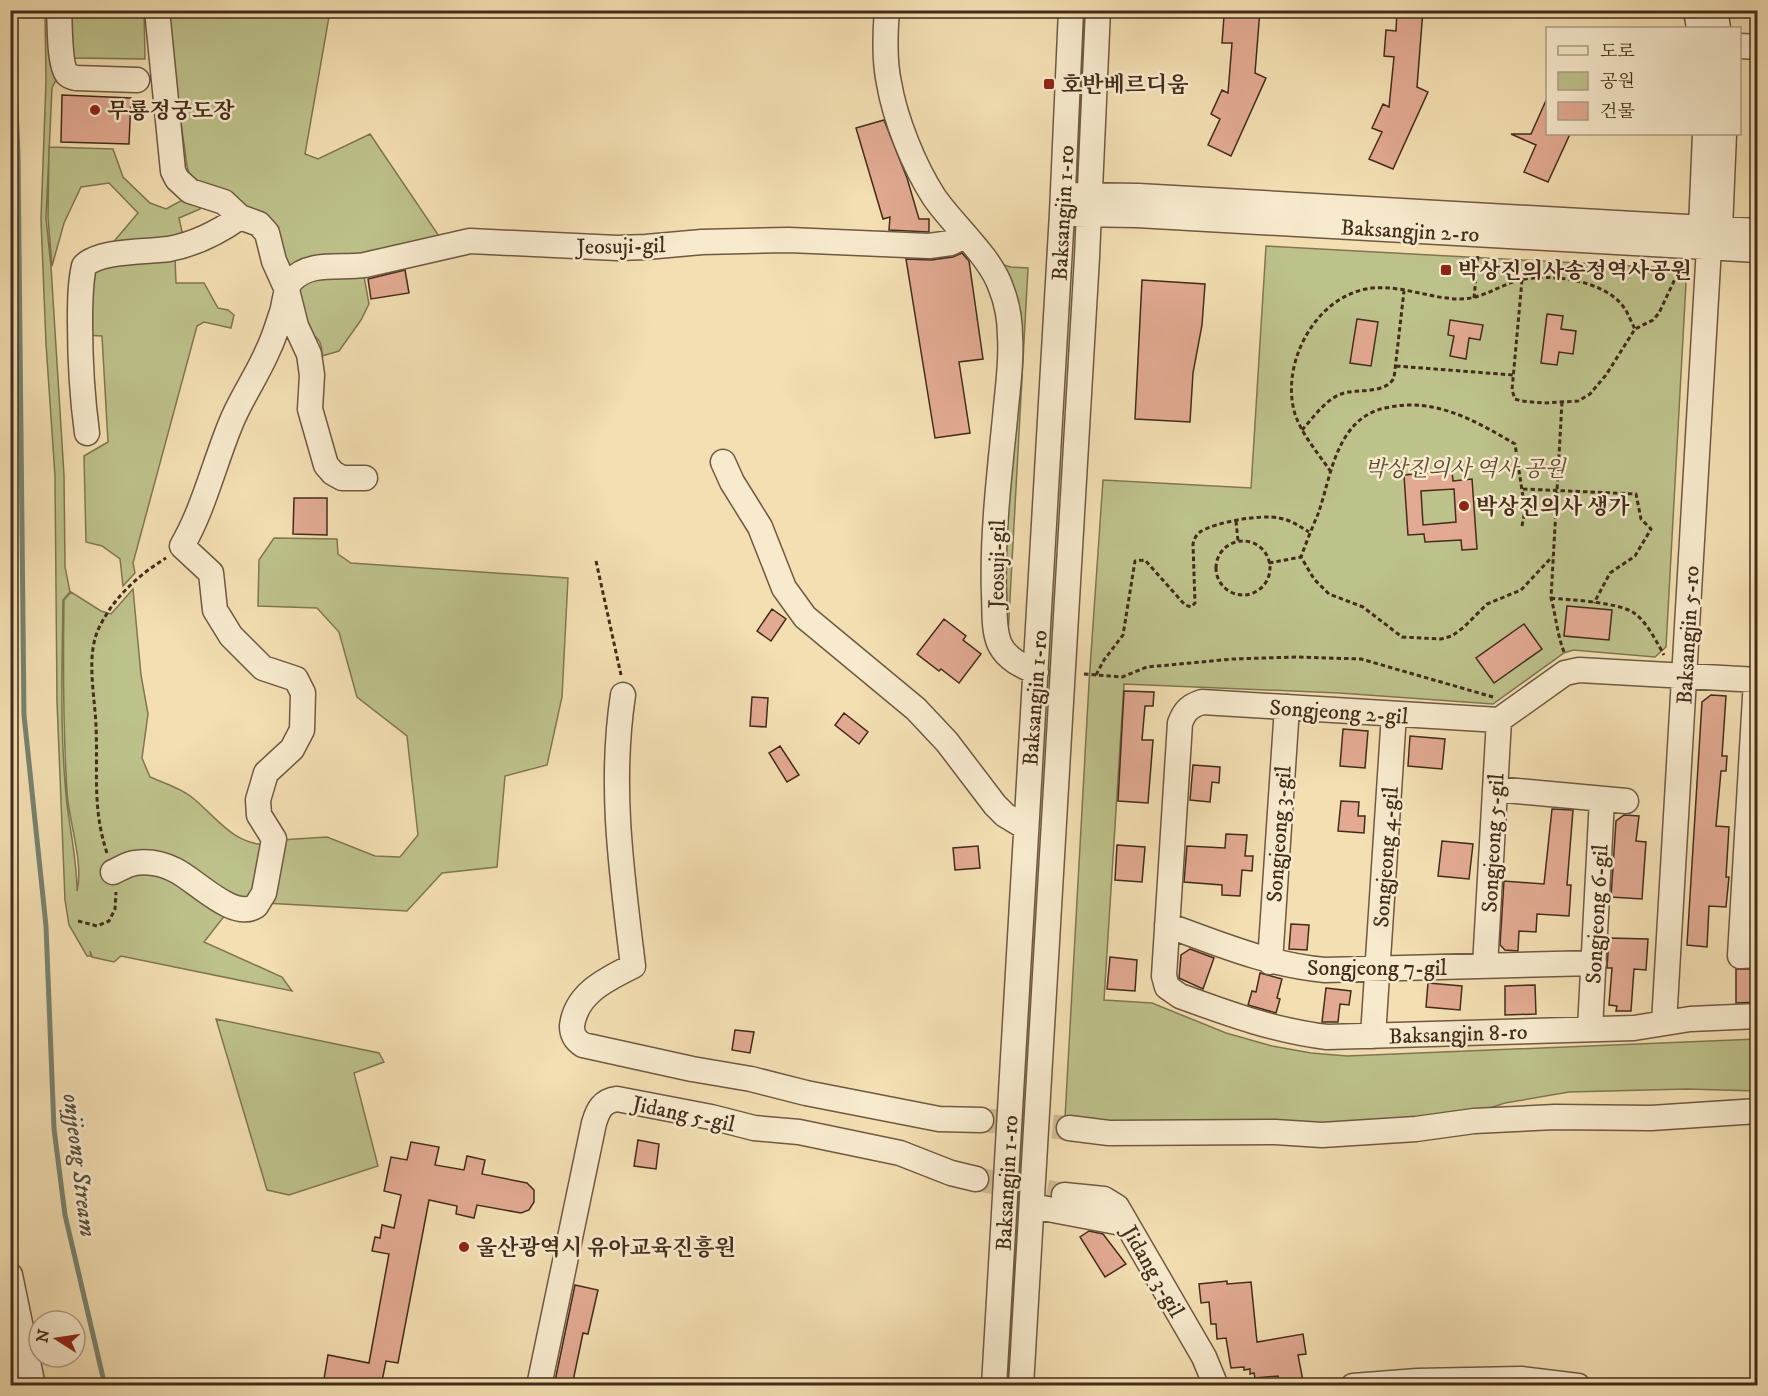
<svg xmlns="http://www.w3.org/2000/svg" width="1768" height="1396" font-family="'IM FELL DW Pica','Noto Serif KR',serif">
	<rect width="100%" height="100%" fill="#f3dfb2"/>
	<filter id="stains"><feTurbulence type="fractalNoise" baseFrequency=".00333" numOctaves="4"/><feColorMatrix values="0 0 0 0 .2 0 0 0 0 .09 0 0 0 0 .02 0 0 0 .5 -.17"/></filter>
	<radialGradient id="worn" r=".72"><stop offset=".6" stop-color="#630" stop-opacity="0"/><stop offset="1" stop-color="#630" stop-opacity=".3"/></radialGradient>
	<path fill="#bdc18a" stroke="#807652" stroke-width="1.5" d="M45 11H52L58 76 52 88 46 218 51 267 64 475 65 567 70 592 63 600C62 665 60 730 66 795 69 827 77 858 77 891 84 864 69 822 67 792 63 728 63 664 64 600L71 592 101 611 111 614 133 589 141 675 148 714 142 758 150 777C164 783 181 788 193 798 219 820 234 846 272 845L260 891 229 910 204 942 282 977 292 991 121 956 114 962 92 957 90 951 91 956H87L69 925 65 900 57 702 55 476 46 344 41 219 46 81Z
		M67 11H144L145 59 71 58Z
		M168 11H330L305 154 318 159 370 134 443 242 288 277 270 232 200 187 190 177 187 166 172 57Z
		M49 147 113 149 123 177 150 203 166 209 186 198 200 203V209L179 218 183 236 110 246 138 213 109 183 81 187 64 223 52 266 48 218Z
		M1266 246 1669 268 1686 283 1666 647 1655 657 1573 650 1564 653 1493 704 1339 693 1124 684 1104 1000 1152 1003 1226 1033 1272 1046 1311 1053 1347 1056 1757 1039V1091L1687 1089 1569 1092 1505 1103 1459 1118 1325 1130 1131 1125 1065 1118 1089 683 1103 480 1251 488Z
		M175 257 176 283H204L218 308 228 310 234 315 231 328 204 322 197 326 133 563 135 573 123 586 120 559 102 546 86 542 84 456 108 442 102 336 83 335 93 265Z
		M1000 264 1011 267 1028 268 1008 635H1005Z
		M363 271 369 304 361 320 339 351 322 356C322 333 313 340 307 327 302 313 299 298 295 283Z
		M274 538 337 539 338 554 351 563 568 578 562 697 547 765 505 776 497 867 442 873 407 911 265 903 280 840 327 837 375 856 400 857 418 835 407 736 357 697 339 632 317 608 258 606 259 560Z
		M216 1019 379 1053 384 1062 354 1073 378 1166 289 1195 267 1190Z"/>
	<g fill="none" stroke-linecap="round" stroke-linejoin="round">
		<path stroke="#788371" stroke-width="5" d="M12 10 18 154 24 715 46 926 54 1129 65 1215 105 1386"/>
	</g>
	<path fill="#e2aa92" stroke="#432c1b" stroke-width="1.5" fill-rule="evenodd" d="M1235 10H1260L1255 73 1266 78 1231 156 1208 145 1220 119 1211 114 1222 90 1228 93 1232 43H1222L1224 16 1234 17Z
		M1397 10H1423L1417 87 1428 92 1393 169 1369 159 1382 132 1372 128 1383 104 1389 107 1394 57 1384 56 1386 30 1396 31Z
		M62 95 131 98 129 144 61 142Z
		M1548 96V134H1570L1548 182 1524 172 1536 145 1511 134H1531Z
		M884 120 907 178 919 219H929V232L889 230 890 217 883 219 856 128Z
		M962 253 969 261 983 359 959 362 970 433 935 438 906 259 931 260 953 257Z
		M405 270 409 293 371 299 368 279Z
		M1142 280 1205 284 1202 325 1193 373 1190 422 1135 419Z
		M1547 314 1563 316 1561 329 1576 331 1573 354 1559 352 1557 365 1541 363Z
		M1357 319 1378 322 1371 366 1350 363Z
		M1450 320 1483 325 1480 340 1469 338 1466 359 1450 356 1454 336 1448 335Z
		M1452 471 1453 481 1472 479 1477 549 1462 550 1461 540 1425 542 1424 534 1408 535 1404 475ZM1454 489 1456 522 1423 525 1421 491Z
		M294 498H327V535L293 534Z
		M1567 606 1612 610 1609 640 1564 636Z
		M772 609 786 619 771 641 757 631Z
		M944 619 966 636 963 640 981 654 959 683 941 669 939 671 917 654Z
		M1524 624 1542 649 1494 683 1476 658Z
		M1124 691 1154 692 1153 706H1145L1142 740H1153L1148 803 1118 801Z
		M1711 695 1726 696 1722 756H1727L1726 771H1721L1716 826 1729 827 1726 877H1729L1726 907 1709 906 1707 947 1687 945 1702 702Z
		M752 697 768 698 766 727 750 726Z
		M844 713 868 732 859 744 835 725Z
		M1343 729 1368 731 1365 768 1340 766Z
		M1410 736 1445 739 1442 769 1408 766Z
		M780 746 799 775 787 782 769 753Z
		M1193 765 1220 767 1219 783 1212 782 1210 802 1190 800Z
		M1341 801 1359 802 1358 816H1365L1364 833 1338 831Z
		M1552 809 1573 810 1567 885H1571L1569 916 1537 914 1536 932 1519 931 1518 951 1505 950 1500 945 1504 881 1544 884Z
		M1624 815 1639 816 1636 841 1646 842 1642 899 1611 897 1616 821Z
		M1226 834 1247 835 1245 856H1253L1252 871 1242 870 1240 896 1222 895V885L1184 882 1187 846 1225 848Z
		M1442 841 1473 844 1469 879 1438 876Z
		M1117 845 1145 847 1142 882 1115 880Z
		M978 846 980 868 955 870 953 848Z
		M1291 924 1309 925 1307 950 1289 949Z
		M1609 938 1648 939 1646 970 1634 969 1631 1011H1616L1617 1006 1609 1005 1612 968H1607Z
		M1190 949 1214 958 1203 989 1179 978 1181 955Z
		M1110 957 1137 960 1135 991 1107 989Z
		M1736 969H1758V1002L1736 1003Z
		M1260 973 1282 979 1277 998 1280 999 1276 1013 1248 1005 1252 991 1256 992Z
		M1428 983 1462 986 1460 1010 1426 1007Z
		M1535 985 1536 1014 1505 1015V986Z
		M1326 988 1351 991 1349 1005 1340 1004 1338 1022H1322Z
		M735 1030 754 1032 750 1053 732 1050Z
		M638 1140 659 1144 656 1169 634 1166Z
		M411 1142 439 1147 435 1165 464 1170 467 1156 485 1160 482 1174 527 1183 534 1190V1202L529 1210 521 1213 477 1205 474 1218 456 1214 457 1206 429 1200 398 1363 386 1361 381 1386H332L324 1379 328 1355 369 1363 389 1254 372 1251 375 1237 380 1238 382 1225 394 1228 401 1195 384 1191 391 1157 407 1160Z
		M1089 1231 1103 1234 1126 1264 1105 1277 1080 1237Z
		M1227 1281V1284L1251 1282 1257 1342 1303 1334 1306 1354 1298 1355 1303 1381 1280 1385 1278 1376 1255 1378 1254 1373 1250 1374V1369L1244 1370V1367L1231 1368 1226 1338 1217 1339 1216 1324H1211L1209 1302 1201 1303 1199 1284Z
		M575 1285 598 1290 588 1334 583 1333 572 1386H554Z"/>
	<g fill="none" stroke-linecap="round" stroke-linejoin="round">
		<path stroke="#d0bb94" stroke-width="24" stroke-dasharray="24 12" stroke-linecap="butt" d="M981 1120 1069 1128
			M976 1179 1064 1195"/>
		<defs>
			<path id="minor" d="M59 10C60 24 59 64 67 74 70 77 72 77 76 78L137 80
				M157 10 173 171 177 179 190 191 224 202 240 217 259 224 267 233 274 261 287 290 296 326 309 354 312 375 310 409 326 465 333 473 342 478H365
				M887 10C885 34 884 60 889 83 895 119 914 166 934 197 953 225 991 257 1001 288 1007 303 1010 321 1010 337 1012 364 1007 392 1005 418 999 477 992 537 994 595 995 611 993 630 1000 645 1007 659 1022 666 1036 672
				M1696 10 1699 28
				M1715 10 1718 28
				M1740 46 1758 47
				M1705 134 1701 228 1707 242
				M1075 195 1138 196 1758 231
				M1074 214 1137 215 1758 250
				M87 433C82 396 80 359 80 322 80 303 80 284 84 266 99 250 147 252 169 249 195 244 219 232 240 217
				M723 462 732 482 760 527 784 588 805 617 916 709 947 742 995 805 1005 815 1025 827
				M1756 680 1740 956 1758 955
				M1758 680 1579 670 1565 673 1499 720 1202 702C1190 706 1185 710 1180 723L1164 976 1167 987 1180 996C1229 1014 1276 1031 1327 1037L1634 1028 1690 1019 1758 1016
				M623 695C609 787 622 875 633 966 607 979 576 993 572 1026 572 1035 575 1040 583 1045L692 1069 751 1079 806 1093 939 1119 981 1120
				M1495 789 1626 801
				M113 872C120 869 127 864 135 863 148 861 163 864 175 870 196 880 233 921 256 906L264 893 274 839 259 815 258 800 266 773 292 749 302 730 303 693 296 679 263 668 231 636 215 610 211 573 182 546C204 508 214 464 231 423 241 398 257 376 268 350 274 338 278 324 282 312 285 302 285 289 291 281 310 260 341 269 365 265L470 241 617 248 646 247 702 242 789 240 929 246 951 243 964 236
				M1167 925C1219 944 1269 965 1325 970L1594 963
				M1270 962 1287 707
				M1485 966 1499 720
				M1664 1023 1709 247 1720 229 1724 134
				M1590 1029 1602 799
				M1373 1036 1394 714
				M1069 1128 1109 1133 1275 1132 1322 1135 1416 1129 1474 1121 1555 1117 1651 1118 1758 1111
				M1064 1195 1104 1199 1117 1207 1204 1357 1216 1386
				M1032 1206 1127 1224
				M10 1275 33 1386
				M539 1386 594 1123C598 1110 602 1101 617 1099L711 1117 754 1128 799 1132 900 1153 951 1173 976 1179
				M994 1386 1062 213 1071 10
				M1021 1386 1087 257 1098 10
				M1353 1386 1417 1381 1521 1379 1578 1386"/>
		</defs>
		<use href="#minor" stroke="#6f5941" stroke-width="27"/>
		<path stroke="#432c1b" stroke-width="3" stroke-dasharray="4.5 3" stroke-linecap="butt" d="M1522 280 1512 390 1515 399 1521 401 1544 403 1578 401 1590 394 1606 375 1635 329 1653 320 1659 313 1681 266
			M1474 298 1478 255
			M1396 366 1513 375
			M1562 402 1551 598C1556 616 1557 634 1564 652
			M1302 430C1313 418 1325 400 1341 394 1357 388 1384 395 1394 378L1404 291
			M1331 472C1318 453 1302 435 1295 414 1280 365 1314 299 1366 289 1397 283 1430 299 1460 299 1483 299 1499 285 1520 280 1550 273 1602 280 1622 305 1628 312 1631 322 1635 329
			M1523 489 1636 494 1641 519 1651 529 1635 556 1610 573 1594 603
			M1236 521 1238 541
			M1522 526 1525 510 1515 444C1476 421 1436 398 1390 407 1371 410 1357 419 1346 436 1331 459 1327 489 1318 514 1312 528 1306 543 1301 557L1314 579 1329 594 1363 607 1402 637 1441 639 1452 636 1464 627 1487 604 1521 590 1552 557
			M1216 568a27 27 0 1 1 54 0a27 27 0 1 1-54 0Z
			M596 561 621 675
			M1269 563 1301 557
			M1551 598C1571 600 1618 602 1634 613 1647 622 1656 641 1664 655
			M1084 674 1122 677 1147 667 1233 659 1296 657 1361 659 1493 697
			M1096 675 1104 660 1123 635 1135 561 1145 560 1185 605 1191 607 1195 603 1193 544C1194 539 1196 535 1200 532 1215 522 1262 514 1279 518 1291 520 1299 526 1309 532
			M107 853C92 808 98 772 96 726 95 698 86 657 98 630 112 599 137 576 166 558
			M78 921 97 926 109 921 115 909 116 892"/>
		<use href="#minor" stroke="#f7eacd" stroke-width="24"/>
	</g>
	<g fill="#8f2418" stroke="#f7eacd" stroke-width="2">
		<rect x="1043" y="78" width="12" height="12" rx="3"/>
		<circle cx="95" cy="110" r="6"/>
		<rect x="1440" y="264" width="12" height="12" rx="3"/>
		<circle cx="1464" cy="506" r="6"/>
		<circle cx="464" cy="1247" r="6"/>
	</g>
	<g text-anchor="middle" stroke-width="5" stroke-linejoin="round" paint-order="stroke">
		<g font-size="22" font-weight="bold" fill="#432c1b" stroke="#f7eacd" text-anchor="start">
			<text x="1061" y="92">호반베르디움</text>
			<text x="107" y="118">무룡정궁도장</text>
			<text x="1458" y="278">박상진의사송정역사공원</text>
			<text x="1476" y="514">박상진의사 생가</text>
			<text x="476" y="1255">울산광역시 유아교육진흥원</text>
		</g>
		<g font-size="22" fill="#432c1b" stroke="#f7eacd">
			<text transform="translate(1062 213) rotate(-87)" y="8">Baksangjin 1-ro</text>
			<text transform="translate(1410 230) rotate(3)" y="8">Baksangjin 2-ro</text>
			<text transform="translate(621 245) rotate(-1)" y="8">Jeosuji-gil</text>
			<text transform="translate(996 564) rotate(-89)" y="8">Jeosuji-gil</text>
			<text transform="translate(1687 635) rotate(-87)" y="8">Baksangjin 5-ro</text>
			<text transform="translate(1034 698) rotate(-86)" y="8">Baksangjin 1-ro</text>
			<text transform="translate(1339 711) rotate(4)" y="8">Songjeong 2-gil</text>
			<text transform="translate(1278 834) rotate(-86)" y="8">Songjeong 3-gil</text>
			<text transform="translate(1492 843) rotate(-87)" y="8">Songjeong 5-gil</text>
			<text transform="translate(1385 857) rotate(-86)" y="8">Songjeong 4-gil</text>
			<text transform="translate(1596 914) rotate(-87)" y="8">Songjeong 6-gil</text>
			<text x="1377" y="975">Songjeong 7-gil</text>
			<text transform="translate(1458 1033) rotate(-2)" y="8">Baksangjin 8-ro</text>
			<text transform="translate(684 1113) rotate(12)" y="8">Jidang 5-gil</text>
			<text transform="translate(1006 1183) rotate(-87)" y="8">Baksangjin 1-ro</text>
			<text transform="translate(1154 1271) rotate(60)" y="8">Jidang 3-gil</text>
		</g>
		<g font-size="22" font-style="italic" fill="#5b4a31" stroke="#f7eacd">
			<text x="1465" y="476">박상진의사 역사 공원</text>
		</g>
		<g font-size="24" font-style="italic" fill="#59503f" stroke="#f7eacd">
			<text transform="translate(80 1165) rotate(83)" y="8">onjjeong Stream</text>
		</g>
	</g>
	<rect width="1768" height="1396" fill="none" stroke="#f3dfb2" stroke-width="36"/>
	<rect x="12" y="12" width="1744" height="1372" fill="none" stroke="#432c1b" stroke-width="3"/>
	<rect x="18" y="18" width="1732" height="1360" fill="none" stroke="#432c1b" stroke-width="1.5"/>
	<rect x="1546" y="27" width="195" height="108" fill="#f7eacd" stroke="#af9e86" stroke-width="1.5"/>
	<rect x="1558" y="46" width="30" height="9" fill="#f7eacd" stroke="#af9e86" stroke-width="1.5"/>
	<text x="1600" y="57" font-size="18" fill="#432c1b">도로</text>
	<rect x="1558" y="72" width="30" height="18" fill="#bdc18a" stroke="#af9e86" stroke-width="1.5"/>
	<text x="1600" y="87" font-size="18" fill="#432c1b">공원</text>
	<rect x="1558" y="102" width="30" height="18" fill="#e2aa92" stroke="#af9e86" stroke-width="1.5"/>
	<text x="1600" y="117" font-size="18" fill="#432c1b">건물</text>
	<g transform="translate(57 1339) rotate(282)"><circle r="28" fill="#f7eacd" stroke="#af9e86" stroke-width="1.5"/>
	<path d="M0-4.5L10 22L0 15L-10 22Z" fill="#8f2418"/>
	<text y="-9" font-size="16" font-weight="bold" text-anchor="middle" fill="#432c1b">N</text>
	</g>
	<rect width="100%" height="100%" filter="url(#stains)"/>
	<rect width="100%" height="100%" fill="url(#worn)"/>
</svg>
